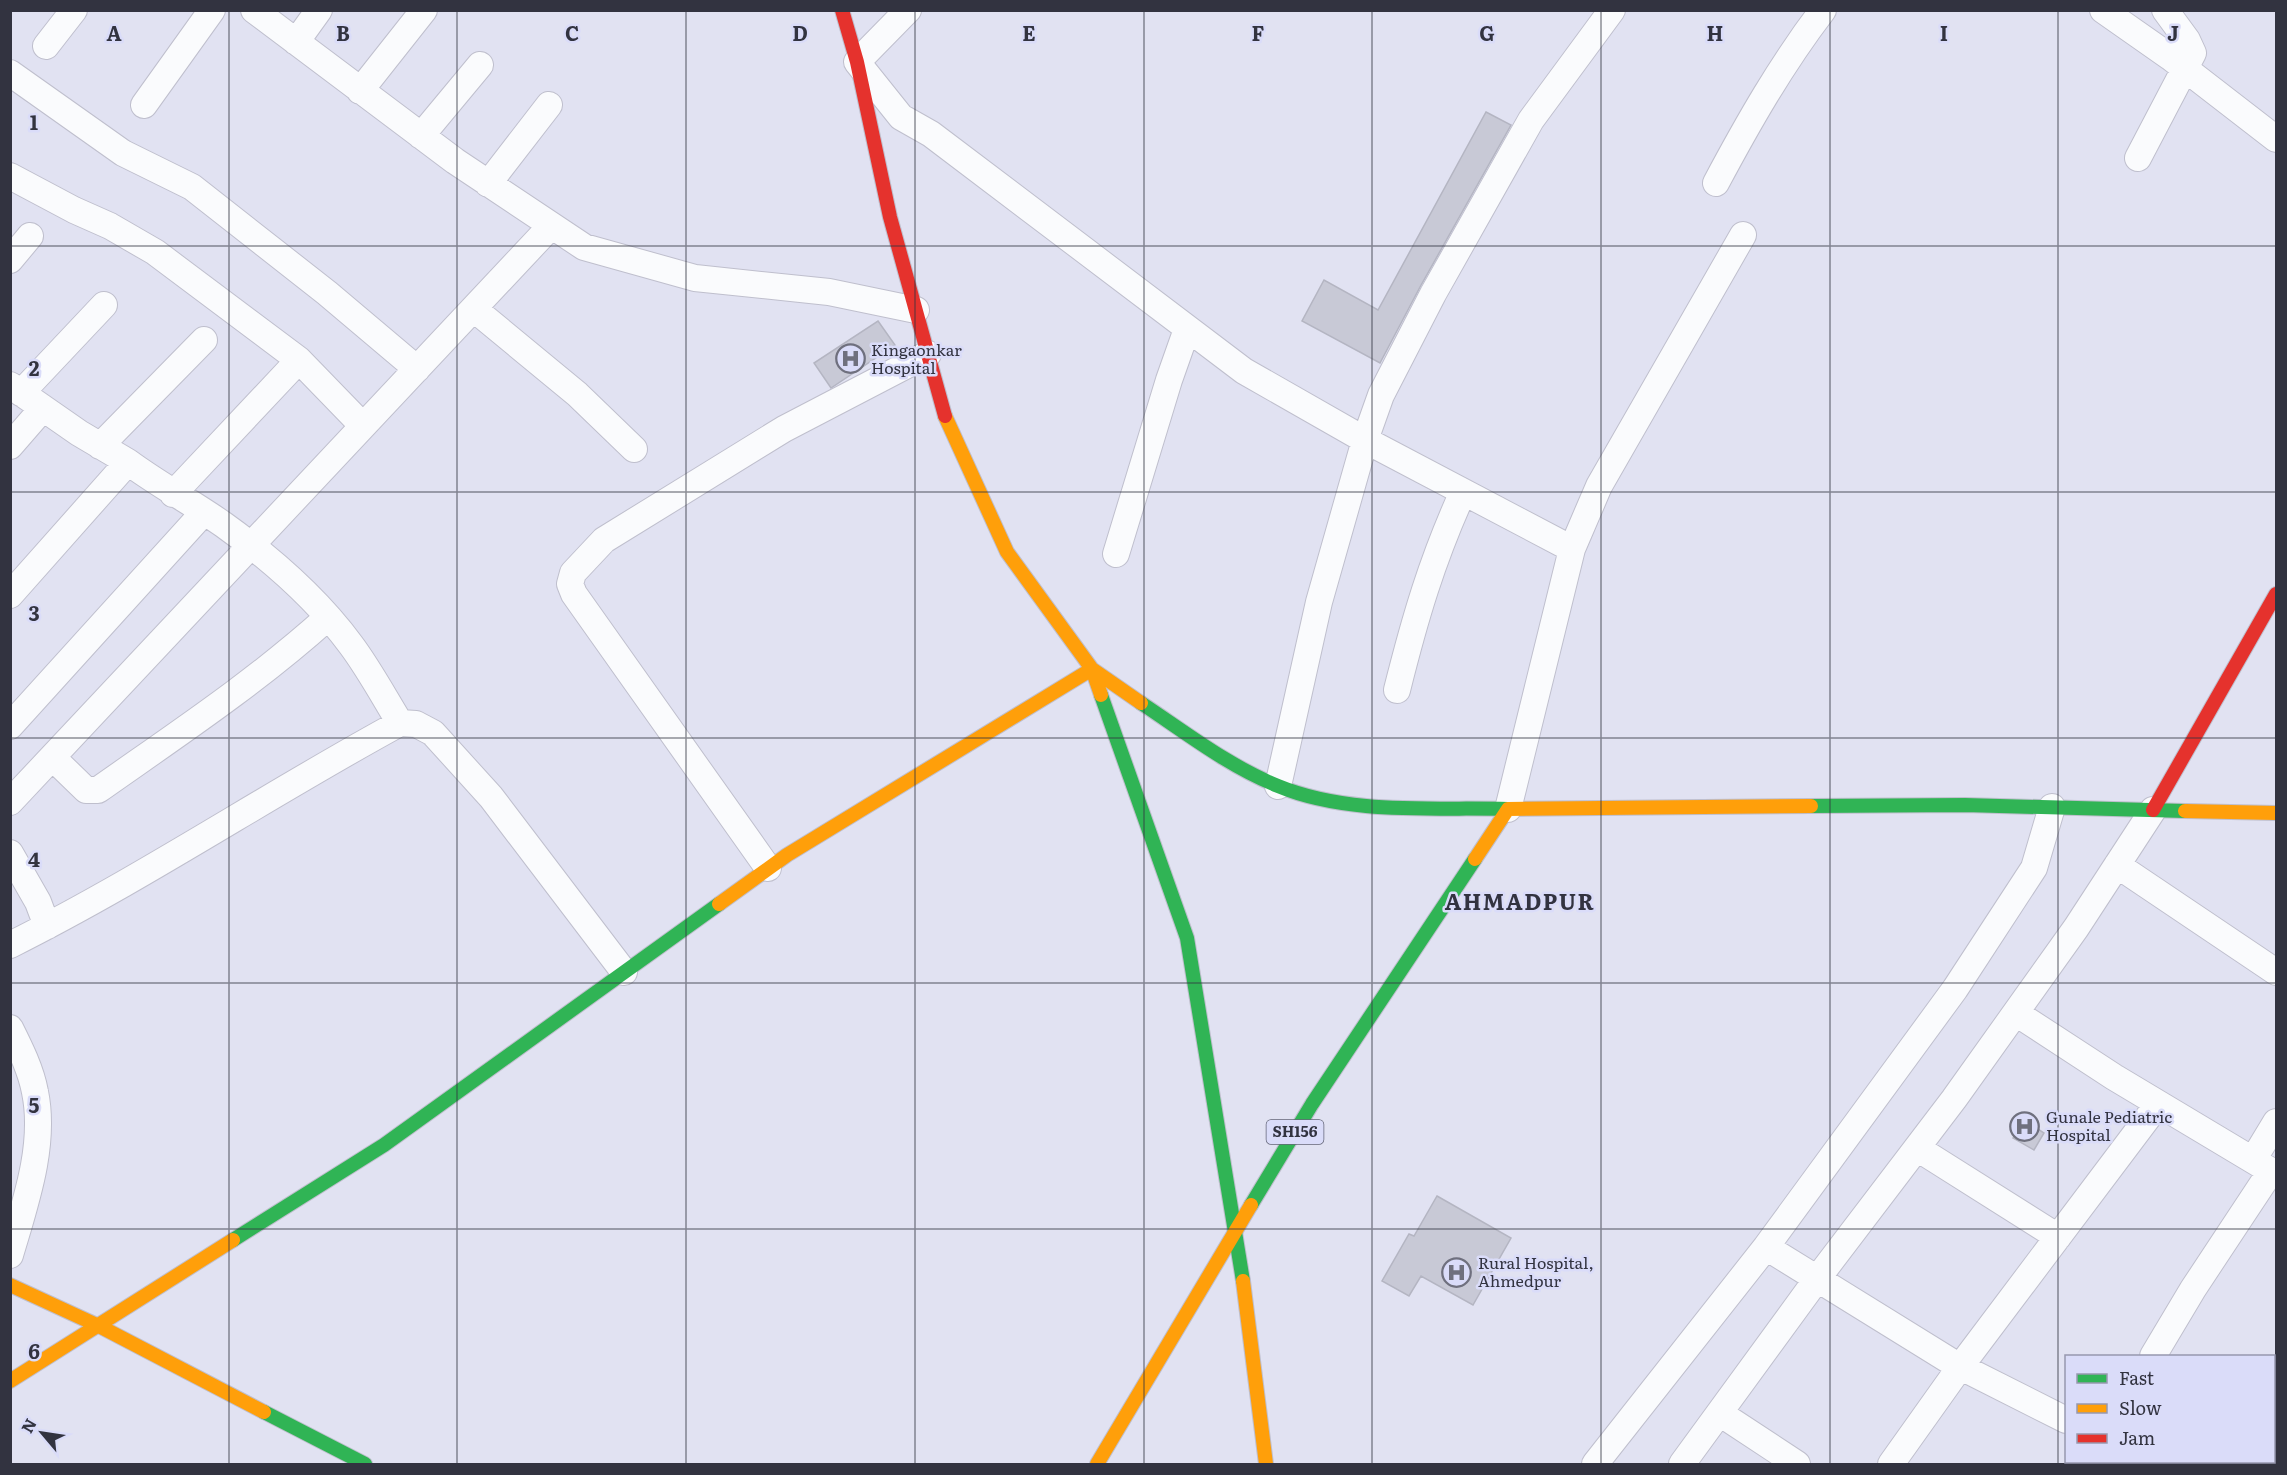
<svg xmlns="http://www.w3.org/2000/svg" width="2287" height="1475" font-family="Literata,serif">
	<rect width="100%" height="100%" fill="#e1e2f2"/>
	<path fill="#c8c9d6" stroke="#b4b5c2" stroke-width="1.5" d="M1486 112 1511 125 1420 287 1380 363 1302 321 1324 280 1378 310Z
		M878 321 895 345 831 388 814 363Z
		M2024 1120 2044 1133 2034 1150 2013 1138Z
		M1437 1196 1511 1238 1473 1305 1421 1276 1409 1296 1382 1281 1409 1234 1414 1236Z"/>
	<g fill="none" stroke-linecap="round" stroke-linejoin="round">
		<defs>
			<path id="street" d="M254 10 455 161 584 247 695 278 829 292 916 310
				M908 10 857 62 901 117 931 134 1244 371 1365 440 1572 549
				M2103 10 2170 57 2276 139
				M296 42 319 10
				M46 46 74 10
				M10 73 123 153 192 187 327 293 417 369
				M360 91 424 10
				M144 105 212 10
				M421 136 480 65
				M2138 158 2193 53 2187 40 2165 10
				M10 176 74 210 110 226 155 252 299 360 363 426
				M1716 183C1748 123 1781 65 1823 10
				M488 184 549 105
				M10 260 30 236
				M474 309 577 394 634 449
				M10 385 79 433 128 462 10 595
				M21 393 104 305
				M10 446 43 408
				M100 446 204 340
				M128 462C159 485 193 503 224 525 270 558 317 599 351 645 369 669 384 697 400 723L416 724 433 733 491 797 624 972
				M173 494 299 360
				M1116 554 1169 380 1187 329
				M1397 690C1415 618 1432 560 1463 492
				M10 726 204 512
				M53 758 86 790H98C176 735 256 682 327 618
				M1278 786 1319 602 1365 440 1381 395 1433 294 1531 120 1612 10
				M10 802 550 227
				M2052 807 2034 868 1955 989 1766 1247 1955 1364 2066 1420
				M1508 809 1572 549 1599 486 1743 235
				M10 853 38 902 47 926
				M2117 865 2276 972
				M768 868 574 594 570 584 573 573 604 540 784 429 928 354
				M10 945C144 878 269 794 400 723
				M2016 1013 2114 1077 2271 1171
				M10 1028C20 1048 31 1070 35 1092 46 1145 25 1204 10 1255
				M1917 1148 2058 1237
				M2253 1160 2276 1122
				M2153 1356 2193 1289 2271 1171 2276 1174
				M1721 1414 1797 1464
				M2150 1462 2157 1464
				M1595 1464 1766 1247
				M1682 1464 1817 1279 1954 1099 2076 928 2153 810
				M1891 1464 1960 1367 2158 1104"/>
			<path id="fast" d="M1101 695 1187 938 1243 1281
				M1141 703C1185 732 1228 766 1278 786 1348 815 1433 807 1508 809
				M1811 806 1965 805 2185 811
				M1251 1205 1312 1104 1475 859
				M233 1240 384 1145 719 904
				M264 1412 365 1464"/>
			<path id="slow" d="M945 416 1007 552 1092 669 1141 703
				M2185 811 2276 813
				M1475 859 1508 809 1811 806
				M719 904 787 855 1092 669 1101 695
				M1243 1281 1266 1464
				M10 1285 99 1326 264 1412
				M10 1381 233 1240
				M1097 1464 1251 1205"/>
			<path id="jam" d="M842 10 857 62 890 217 945 416
				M2153 810 2276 594"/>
		</defs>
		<use href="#street" stroke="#bfbfcd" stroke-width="28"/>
		<use href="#fast" stroke="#bfbfcd" stroke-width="16"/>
		<use href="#slow" stroke="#bfbfcd" stroke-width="16"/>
		<use href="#jam" stroke="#bfbfcd" stroke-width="16"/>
		<use href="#street" stroke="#fafbfd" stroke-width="26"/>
		<use href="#fast" stroke="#30b455" stroke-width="14"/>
		<use href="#slow" stroke="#ff9f0a" stroke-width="14"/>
		<use href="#jam" stroke="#e5322d" stroke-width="14"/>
	</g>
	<path fill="none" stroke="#323340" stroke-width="1.5" stroke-opacity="0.55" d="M229 10V1464M457 10V1464M686 10V1464M915 10V1464M1144 10V1464M1372 10V1464M1601 10V1464M1830 10V1464M2058 10V1464M10 246H2276M10 492H2276M10 738H2276M10 983H2276M10 1229H2276"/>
	<defs>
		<symbol id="hospital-ring" viewBox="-11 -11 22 22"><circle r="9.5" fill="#dadcf9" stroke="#6f707e" stroke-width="1.5"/><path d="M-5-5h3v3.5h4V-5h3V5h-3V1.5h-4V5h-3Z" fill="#6f707e"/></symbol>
	</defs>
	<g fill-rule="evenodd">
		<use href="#hospital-ring" x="834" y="342" width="33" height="33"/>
		<use href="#hospital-ring" x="2008" y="1110" width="33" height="33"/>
		<use href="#hospital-ring" x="1440" y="1256" width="33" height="33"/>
	</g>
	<g text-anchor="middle" stroke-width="5" stroke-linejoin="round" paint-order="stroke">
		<rect fill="#dadcf9" stroke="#646678" stroke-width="1.5" x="1266.5" y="1120" width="57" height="24" rx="4.5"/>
		<g font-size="15" font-weight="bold" fill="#323340">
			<text x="1295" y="1137">SH156</text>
		</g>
		<g font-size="16" fill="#323340" stroke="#dadcf9" text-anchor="start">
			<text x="871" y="356">Kingaonkar<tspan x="871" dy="18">Hospital</tspan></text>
			<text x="2046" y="1123">Gunale Pediatric<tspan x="2046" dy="18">Hospital</tspan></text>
			<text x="1478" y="1269">Rural Hospital,<tspan x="1478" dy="18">Ahmedpur</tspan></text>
		</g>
		<g font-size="22" font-weight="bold" letter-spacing="1.5" fill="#323340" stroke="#dadcf9">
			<text x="1520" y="910">AHMADPUR</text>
		</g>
	</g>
	<g font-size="20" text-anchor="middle" font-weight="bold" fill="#323340" stroke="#dadcf9" stroke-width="5" stroke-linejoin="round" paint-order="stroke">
		<text x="114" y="41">A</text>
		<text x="343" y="41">B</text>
		<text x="572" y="41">C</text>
		<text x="800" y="41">D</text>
		<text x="1029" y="41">E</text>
		<text x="1258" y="41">F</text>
		<text x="1487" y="41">G</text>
		<text x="1715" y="41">H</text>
		<text x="1944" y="41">I</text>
		<text x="2173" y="41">J</text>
		<text x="34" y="130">1</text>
		<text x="34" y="376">2</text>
		<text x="34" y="621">3</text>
		<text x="34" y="867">4</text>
		<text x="34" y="1113">5</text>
		<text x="34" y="1359">6</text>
	</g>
	<rect width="2287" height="1475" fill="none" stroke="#323340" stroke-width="24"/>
	<rect x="2065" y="1355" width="210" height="108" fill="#dadcf9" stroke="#9798af" stroke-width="1.5"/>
	<rect x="2077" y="1374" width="30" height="9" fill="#30b455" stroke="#9798af" stroke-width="1.5"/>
	<text x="2119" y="1385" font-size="18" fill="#323340">Fast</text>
	<rect x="2077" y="1404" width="30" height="9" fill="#ff9f0a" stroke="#9798af" stroke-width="1.5"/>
	<text x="2119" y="1415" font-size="18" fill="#323340">Slow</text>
	<rect x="2077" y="1434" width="30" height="9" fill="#e5322d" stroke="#9798af" stroke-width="1.5"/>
	<text x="2119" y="1445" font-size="18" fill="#323340">Jam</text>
	<g transform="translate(42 1433) rotate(299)" stroke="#dadcf9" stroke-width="4.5" paint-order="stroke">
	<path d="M0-4.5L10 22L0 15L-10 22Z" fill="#323340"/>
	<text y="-9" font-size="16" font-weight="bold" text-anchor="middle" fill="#323340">N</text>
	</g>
</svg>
